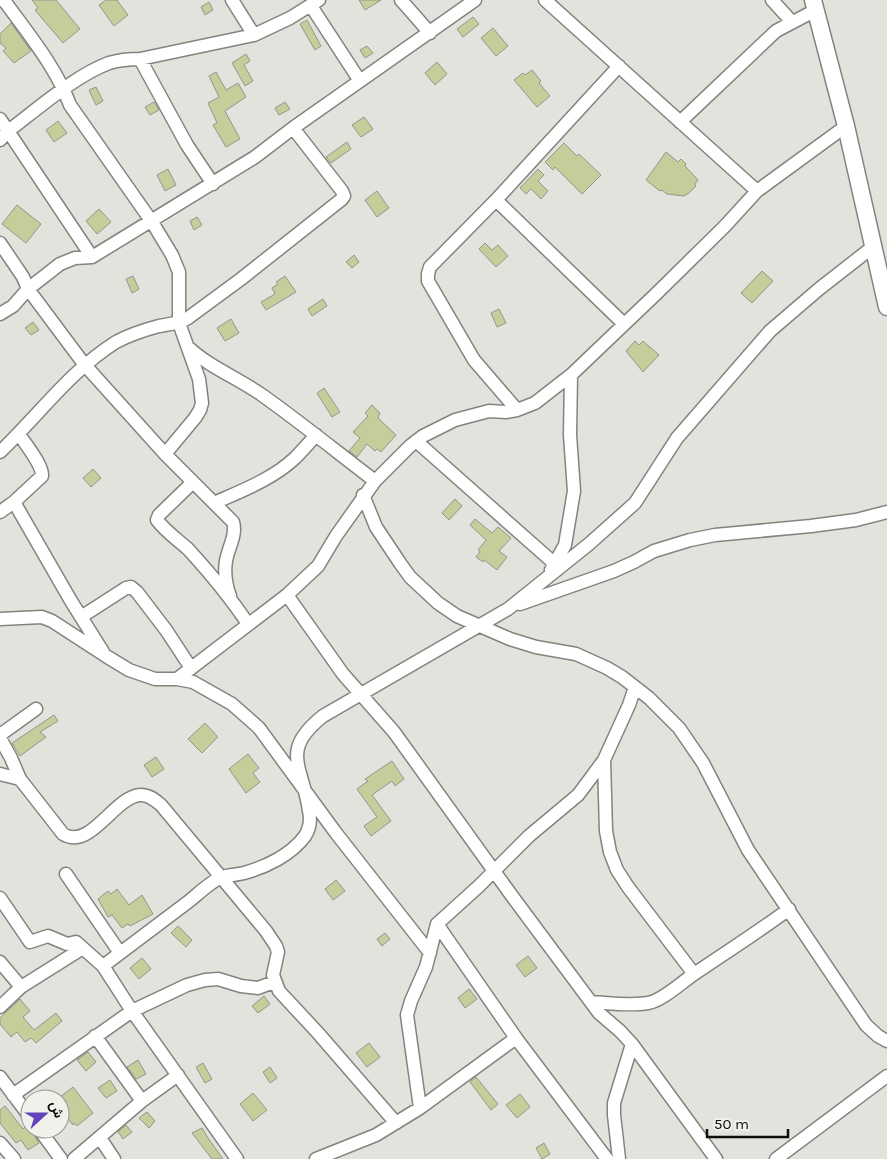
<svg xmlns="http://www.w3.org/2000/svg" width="887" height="1159" font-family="Karla,Vazirmatn,sans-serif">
	<rect width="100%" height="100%" fill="#e2e3dd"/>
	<path fill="#c6cd9b" stroke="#94968f" d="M32 0H56L80 29 63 43 35 10 38 8Z
		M106 0H117L128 15 114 26 99 5Z
		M359 0H381L365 10Z
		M209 2 213 10 205 15 201 7Z
		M473 17 479 24 463 37 457 29Z
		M307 20 321 46 315 50 300 24Z
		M11 23 31 51 14 63 3 51 6 48 0 43V34Z
		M493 28 508 46 496 56 481 38Z
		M367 46 373 53 365 58 360 50Z
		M246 54 250 61 244 65 253 81 245 86 232 63Z
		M437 62 447 74 435 85 425 73Z
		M532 70 541 81 539 83 550 96 537 107 514 80 523 73 525 75Z
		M216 72 226 90 238 83 246 97 225 111 240 139 226 147 213 125 217 123 208 103 219 97 209 76Z
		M96 87 103 101 96 105 89 90Z
		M154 102 159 110 150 115 145 107Z
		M285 102 290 109 279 115 275 108Z
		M364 117 373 129 361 137 352 125Z
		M58 121 67 133 54 142 46 130Z
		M347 142 351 149 331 163 326 157Z
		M564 143 577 156 579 154 601 175 582 194 555 167 553 170 545 162Z
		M666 152 678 162 681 159 686 164 685 166 698 180 695 184 696 186 689 193 684 196 667 194 662 190 660 191 646 180Z
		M168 169 176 185 165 191 157 175Z
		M538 169 544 175 538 181 548 191 541 199 531 189 526 194 520 188Z
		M377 191 389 208 377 217 365 200Z
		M17 205 41 224 26 243 2 224Z
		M99 209 111 222 97 234 86 221Z
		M197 217 202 225 194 230 190 221Z
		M485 243 492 250 498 245 508 256 496 267 479 249Z
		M354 255 359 262 352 268 346 262Z
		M762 271 773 281 752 303 741 293Z
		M133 276 139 289 132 293 126 279Z
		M285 276 296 292 266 310 261 302 275 294 272 288 278 284 276 282Z
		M323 299 327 306 312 316 308 309Z
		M499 309 506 323 497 327 491 313Z
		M231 319 239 333 225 341 217 328Z
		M33 322 39 330 31 335 25 328Z
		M635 341 639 345 643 341 659 355 643 372 626 351Z
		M324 388 340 412 332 417 317 393Z
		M372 405 380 413 378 418 396 435 381 452 377 449 375 451 367 444 357 457 349 451 360 438 353 432 368 416 365 413Z
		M93 469 101 478 91 487 83 478Z
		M455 499 462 506 449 520 442 513Z
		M475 519 492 533 498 527 511 538 499 551 507 557 497 570 484 560 483 562 476 557 480 552 478 550 486 540 470 525Z
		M54 715 58 721 40 732 46 737 20 756 12 743Z
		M205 723 218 737 202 753 188 739Z
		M248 754 259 768 253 773 260 782 246 793 229 769Z
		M156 757 164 769 152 777 144 765Z
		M392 761 404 779 395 786 392 781 372 795 391 821 371 836 364 826 377 817 357 789 368 781 365 779Z
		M336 880 345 891 333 900 325 889Z
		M117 889 129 905 142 895 153 914 130 926 128 924 122 928 112 915 108 917 98 899 108 891 111 894Z
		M178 926 192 940 186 947 171 933Z
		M385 933 390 939 382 946 377 939Z
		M528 956 537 968 525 977 516 965Z
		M142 958 151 969 139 979 130 968Z
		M469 989 477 999 465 1008 458 998Z
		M264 996 270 1004 258 1013 252 1006Z
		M20 999 30 1011 23 1017 34 1030 56 1013 62 1021 36 1043 31 1038 25 1042 17 1032 11 1037 0 1024V1018Z
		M369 1043 380 1057 367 1067 356 1053Z
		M88 1052 96 1062 86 1071 77 1060Z
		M138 1060 146 1074 136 1079 127 1067Z
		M203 1063 212 1079 205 1083 196 1067Z
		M270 1067 277 1078 270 1083 263 1072Z
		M476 1077 498 1104 491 1110 470 1082Z
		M110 1080 117 1091 106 1098 98 1088Z
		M73 1087 93 1113 77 1126 74 1123 73 1125 60 1110V1097Z
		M253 1093 267 1110 253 1121 240 1104Z
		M520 1094 530 1107 517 1118 506 1105Z
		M5 1106 23 1129 28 1125 39 1143 28 1150 21 1140 16 1143 0 1123V1110Z
		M147 1112 155 1121 149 1128 139 1118Z
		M126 1125 132 1132 123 1139 118 1132Z
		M202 1128 208 1138 223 1159H212L192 1133Z
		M544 1143 550 1154 542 1159 536 1148Z"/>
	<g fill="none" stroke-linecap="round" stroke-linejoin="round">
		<defs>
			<path id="minor" d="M2 0 6 3C29 35 56 67 70 105L152 222 172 255 179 272V323L199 379 202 403 200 410 195 418 165 454
				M232 0 254 35
				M401 0 430 33
				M545 0 757 191
				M772 0 792 22
				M311 6 360 81
				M140 59 187 145 213 184
				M0 119 92 257
				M680 122 776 31 816 10
				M0 140 7 132C36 110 76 75 109 63 119 60 130 59 140 59L254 35 290 18 319 0
				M496 200 624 324
				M0 243 23 277 28 289 84 364 165 454 233 522C237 535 228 548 226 561 224 573 226 585 230 596
				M0 314 13 306 28 289 60 264 75 258 92 257 255 157 293 128 475 0
				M188 347C209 367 238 378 262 395 300 422 337 452 375 481
				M517 410 474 360 428 281V274L430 267 496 200 619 66
				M416 441 555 564
				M0 452C39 415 70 371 116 342 129 335 144 330 159 326 169 324 178 324 188 318L241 279 342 199 344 196 342 191 293 128
				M192 483 159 515 157 520C165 531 178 540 188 549 210 573 230 597 248 624
				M363 495 376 527 400 563 410 577 438 603 457 616 510 639 536 647 576 654 607 668 622 677 649 698 679 728 703 763 748 850 866 1025 878 1036 887 1041
				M14 502 71 601 103 652
				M214 503C241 491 273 479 295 458 302 451 309 443 316 435
				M0 512 14 502 42 476C43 465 25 444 19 434
				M551 570 565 545 574 491 570 435 571 375
				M287 595 343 674 394 732 512 896 599 1013 620 1031 632 1044 716 1159
				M520 604 614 571 634 562 654 551 690 540 715 535 811 526 856 520 887 512
				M81 617 126 588 131 587 137 592 166 630 191 668
				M0 619 42 617 52 621 106 656 129 670 155 679H177L193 682 232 704 259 728 336 833 430 953
				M177 679 287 595 318 566 336 536 375 481 410 446 423 436 455 420 489 411 506 412 517 410 535 403 571 375 657 293 725 226 757 191 846 126
				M0 735 36 709
				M0 738 11 758 20 779 63 834C90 851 114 797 140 795 148 794 155 800 161 805L266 931 276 946 278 952 273 975 279 991 318 1033 396 1123
				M604 760 606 831 610 852 617 870 628 887 694 974
				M0 774 20 779
				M66 874 120 953
				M0 898 30 942 48 936 67 944 76 942 103 966 132 1011 237 1159
				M437 924 516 1038 607 1159
				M0 962 21 987
				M103 966C131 945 160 923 188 902 197 895 211 881 222 877 228 875 237 875 244 873 266 867 291 855 305 836 310 828 311 820 309 811 303 766 279 751 323 716L508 609 589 544 635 503 677 438 770 331 819 289 874 246
				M591 1002C609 1003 630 1006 648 1003 662 1001 682 982 694 974 726 952 757 933 789 909
				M0 1007 21 987 83 948
				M95 1036 142 1101
				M0 1077 30 1117
				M13 1095 132 1011 187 985 205 980 218 979 241 986 258 988 274 982
				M420 1108 516 1038
				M39 1129 61 1159
				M100 1138 114 1159
				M0 1143 14 1159
				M74 1159 142 1101 178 1075
				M316 1159 376 1135 420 1108 407 1015 411 1001 426 967 437 924 479 886 529 836 578 795 587 783 604 760 629 705 635 687
				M619 1159 614 1115V1103L632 1044
				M776 1159 887 1076"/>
			<path id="tertiary" d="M813 0 846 126 887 307"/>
		</defs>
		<use href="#minor" stroke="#83847e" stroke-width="15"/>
		<use href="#tertiary" stroke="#83847e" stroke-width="19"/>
		<use href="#minor" stroke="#fff" stroke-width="12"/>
		<use href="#tertiary" stroke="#fff" stroke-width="16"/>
	</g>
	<g transform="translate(45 1114) rotate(69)"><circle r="24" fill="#eff1ea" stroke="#959691"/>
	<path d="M0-4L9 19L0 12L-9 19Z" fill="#6243bc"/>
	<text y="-8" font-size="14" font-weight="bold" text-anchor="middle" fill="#0d0d0b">ش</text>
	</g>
	<path d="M707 1129v8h81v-8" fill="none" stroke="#0d0d0b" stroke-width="2.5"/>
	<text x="714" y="1129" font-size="15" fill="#0d0d0b" stroke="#eff1ea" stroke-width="4" paint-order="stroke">50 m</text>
</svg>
